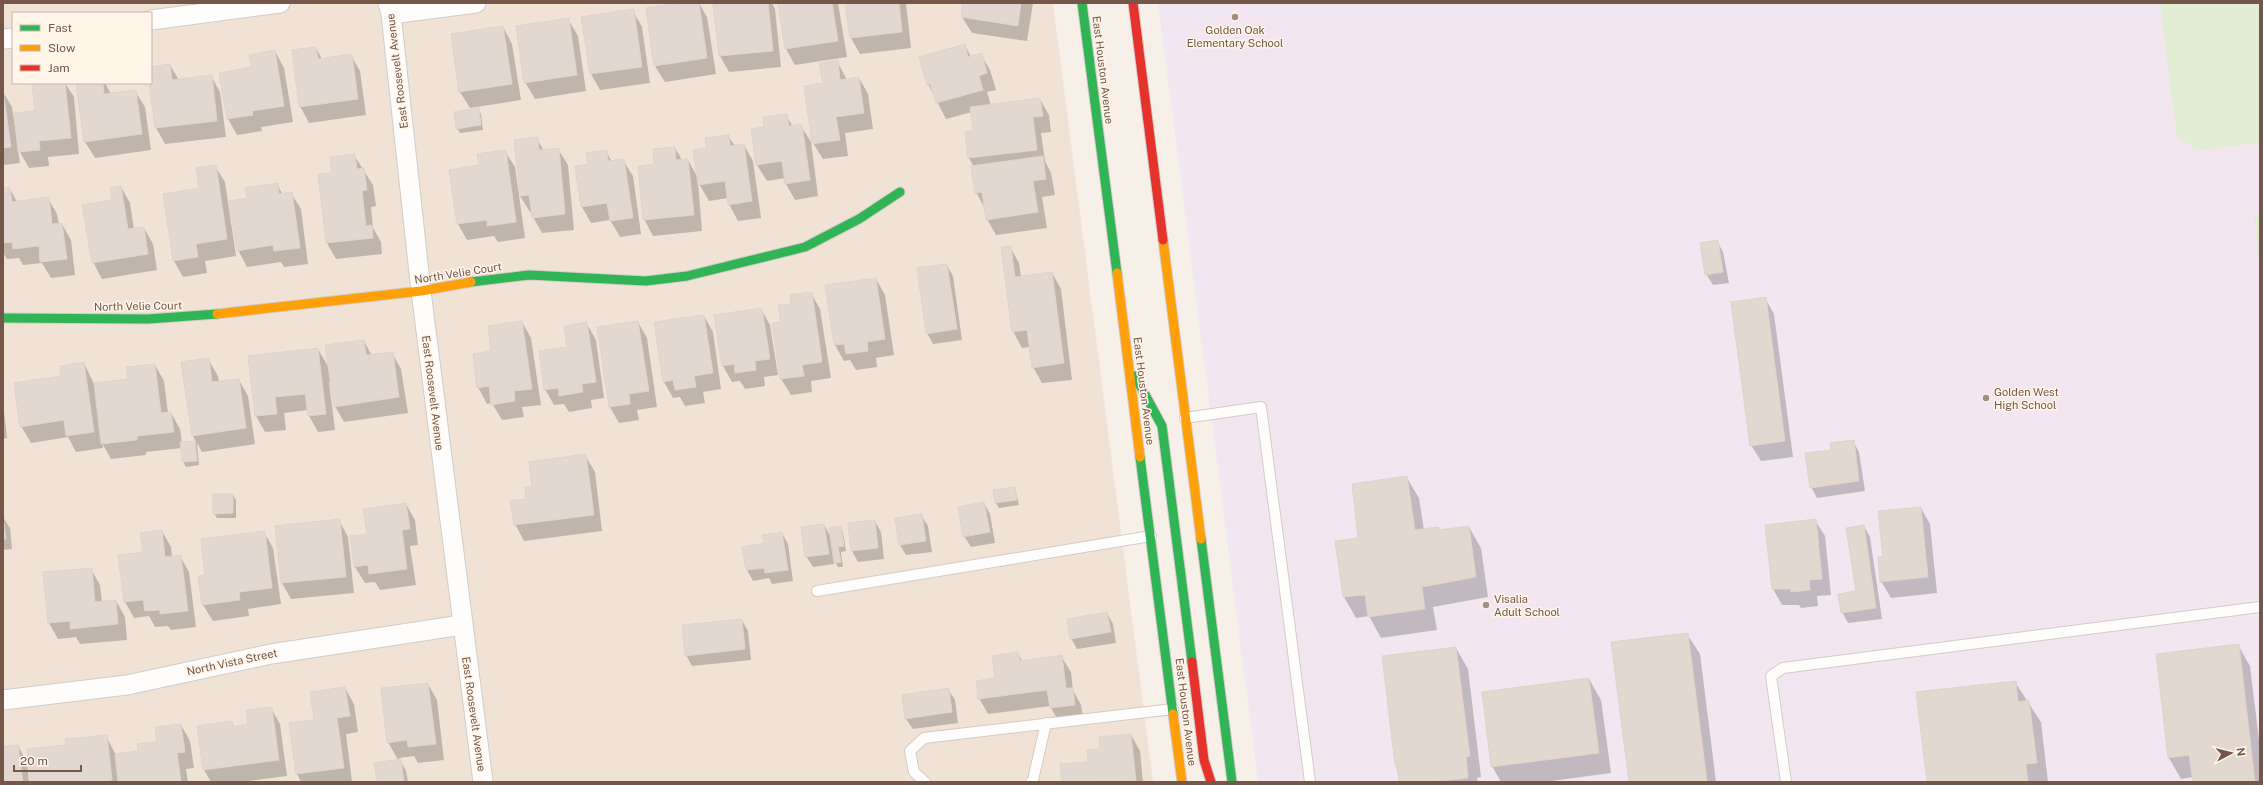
<svg xmlns="http://www.w3.org/2000/svg" width="2263" height="785" font-family="'Public Sans',sans-serif">
	<rect width="100%" height="100%" fill="#f6f0e9"/>
	<path fill="#f0e3d6" fill-rule="evenodd" d="M3 3H1053L1153 782H3ZM13 13H151V83H13Z"/>
	<path fill="#f2e7f1" d="M1158 3H2260V782H1258Z"/>
	<path fill="#e3edd3" d="M2160 3H2260V143L2198 150 2177 138Z
		M2260 215V264L2254 216Z"/>
	<path fill="#0003" d="M687 3H699L707 17 716 74 665 82 655 66Z
		M714 3H772L775 9 781 67 729 72 720 56Z
		M779 3H838L847 57 795 65 786 49Z
		M846 3H906L911 48 860 54 851 38Z
		M964 3H1033L1027 41 972 33 962 17Z
		M633 11 642 27 650 83 600 90 591 74 582 18Z
		M568 19 578 36 586 91 535 99 525 82Z
		M503 27 512 44 521 100 470 108 460 92Z
		M965 45 971 57 981 54 990 70 996 90 987 92 991 105 1040 99 1049 115 1051 132 1041 133 1045 161 1051 173 1055 195 1042 197 1047 228 996 235 987 219 985 209 976 192 974 167 969 158 966 132 974 131 972 112 946 119 928 84Z
		M316 48 322 59 351 55 360 71 366 115 309 123 300 106Z
		M275 51 284 68 293 122 261 127 262 131 237 135 228 119 220 74 253 68Z
		M837 61 847 80 859 78 868 94 873 129 845 133 848 156 823 159 813 143 824 84Z
		M170 65 179 80 211 76 220 92 226 137 165 144 156 128 150 83 151 68Z
		M44 83H65L74 97 79 154 48 157 49 166 29 168 18 149 20 163 3 165V92L12 107 16 134H17L36 112Z
		M77 83H105L111 94 135 91 145 107 151 150 95 158 85 142Z
		M478 109 481 114 483 130 460 133 457 128Z
		M786 115 793 127 801 126 811 142 818 196 795 200 786 184 785 178 767 181 757 165 765 128Z
		M728 136 735 146 744 145 753 161 761 218 738 221 729 204 728 198 709 201 698 182 702 231 653 236 644 219 656 165 675 148 682 160H688L698 178 708 149Z
		M537 139 544 151 558 149 568 165 574 230 542 233 533 217 532 212H530L520 196Z
		M505 151 515 167 525 238 498 242 494 236 467 240 458 224 480 166Z
		M606 151 612 162 623 160 633 176 641 234 620 237 610 220 591 223 582 207 589 165Z
		M354 155 373 185 376 206 371 207 373 228 381 242 382 254 336 259 327 243 333 174Z
		M215 166 225 182 236 256 205 261 207 273 183 277 174 261Z
		M277 184 283 195 291 193 301 209 308 264 284 267 281 262 247 267 238 250Z
		M121 187 130 203 134 229 144 228 153 244 157 270 102 279 93 262 113 201Z
		M3 189H10L17 202 48 198 57 214 59 224H62L71 240 75 275 51 278 42 263 23 265 19 258 7 259 3 253Z
		M1717 241 1723 252 1729 283 1713 285 1706 274Z
		M1010 247 1019 263 1021 277 1052 273 1061 289 1072 380 1042 383 1033 367 1030 347 1022 348 1013 331Z
		M947 265 953 276 962 340 933 344 927 333Z
		M876 279 885 295 894 355 876 358 877 367 856 370 850 360 844 361 835 345 826 286Z
		M811 293 820 309 831 378 811 381 812 392 791 395 781 379 782 323 792 304Z
		M1765 298 1774 314 1793 457 1761 461 1751 445Z
		M761 309 770 325 778 375 764 377 765 386 745 389 740 381 732 382 723 366 715 316Z
		M704 316 713 332 721 389 703 392 705 403 685 406 680 397 673 398 664 382Z
		M522 322 531 338 541 405 522 407 524 417 502 420 492 403 487 404 478 387 492 352Z
		M638 322 647 338 657 407 637 410 639 420 619 423 610 407Z
		M587 324 596 340 604 398 591 400 592 408 569 412 564 404 554 405 545 389 569 348Z
		M364 341 372 356 392 353 401 369 408 413 344 422 335 406 331 382H329L335 430 318 432 309 416 308 410 284 413 286 430 265 432 256 416 318 349 329 368Z
		M208 359 218 376 219 382 239 380 248 396 255 444 202 452 197 443 199 465 186 467 183 461 182 448 146 452V455L111 459 102 443 103 448 76 452 68 437 31 443 21 426 62 377 84 363 94 384 129 380 155 365 164 381 168 413H171L180 429 182 443 196 442 193 436Z
		M3 402 7 438 3 439Z
		M1853 441 1859 452 1865 491 1817 498 1811 487 1832 451Z
		M585 455 595 472 602 531 524 541 515 524 533 487Z
		M1407 478 1419 498 1424 530 1440 531 1469 527 1481 548 1488 597 1433 607 1437 630 1381 638 1369 616 1356 618 1344 597 1336 542 1359 539Z
		M1015 488 1019 505 999 508 996 503Z
		M233 495 236 500V518H217L214 513Z
		M984 503 990 514 995 543 971 547 964 536Z
		M406 504 415 520 418 545 410 546 416 585 380 590 375 582 365 583 355 567 368 534Z
		M1921 508 1930 524 1937 593 1891 598 1881 581 1884 557Z
		M921 515 928 526 932 552 906 555 900 545Z
		M3 517 10 528 12 549 3 550Z
		M339 520 348 537 354 593 291 599 282 583 276 527Z
		M1815 520 1825 536 1831 595 1817 596 1818 606 1801 608 1799 605H1782L1773 589 1766 526Z
		M875 521 881 532 884 559 858 562 852 551Z
		M824 525 832 539 840 527 843 532 846 551 841 552 843 567H838L834 560V564L813 567 806 556Z
		M1864 526 1870 537 1882 619 1848 623 1842 612 1857 592Z
		M162 531 171 547 172 557 180 556 189 572 196 627 171 630 168 626 155 627 149 616 134 618 125 602 144 553Z
		M264 532 273 548 281 604 248 609 249 616 213 621 203 605 199 577 206 576Z
		M782 533 788 544 793 581 772 584 769 578 753 581 747 570 765 544Z
		M91 569 100 585 102 602 116 601 125 617 127 640 80 644 76 637 58 639 49 623 44 573Z
		M1107 613 1113 624 1116 643 1077 649 1071 638Z
		M742 620 748 631 751 660 692 666 686 655Z
		M1687 634 1700 654 1716 782H1630Z
		M2238 645 2250 666 2260 748V782H2194L2193 777 2181 779 2169 758Z
		M1456 648 1468 669 1481 777 1477 778 1478 782H1400L1396 765Z
		M1018 653 1022 661 1061 656 1071 672 1073 690 1081 705 1084 721 1060 724 1050 706 988 714 979 698Z
		M1589 679 1601 700 1611 773 1544 782H1501L1492 766Z
		M2015 682 2041 722 2048 782H1928Z
		M428 684 437 700 444 760 418 763 414 756 399 758 406 771 408 782H378L398 760 388 742Z
		M345 688 354 704 358 732 346 734 352 782H301L297 774 290 724 315 721Z
		M948 689 955 700 958 723 913 729 906 719Z
		M271 708 280 724 287 776 240 782H211L204 770 231 722 234 727 249 725Z
		M181 725 190 741 194 768 186 769 188 782H32L67 746 106 736 116 755 139 752 158 743Z
		M1131 735 1140 751 1143 782H1063L1061 765 1090 762 1101 750Z
		M18 746 27 762 29 782H3V748Z"/>
	<path fill="#e3d8d0" stroke="#dfd3cb" d="M680 3H699L707 58 654 66 646 8Z
		M713 3H768L773 51 719 56Z
		M778 3H832L838 41 785 49Z
		M845 3H899L902 32 850 38Z
		M963 3H1021L1018 26 961 17Z
		M634 9 642 67 590 74 581 17Z
		M569 18 577 75 524 83 516 26Z
		M503 26 512 84 459 92 451 34Z
		M965 44 968 57 982 53 987 73 979 76 983 90 936 103 930 84 927 85 919 57Z
		M316 47 318 59 352 54 358 99 299 107 292 50Z
		M275 50 284 106 252 111 253 115 227 119 219 73 252 67 249 55Z
		M838 60 840 80 859 77 864 113 836 117 840 140 812 144 804 86 823 83 819 63Z
		M170 64 172 80 212 75 217 121 155 128 149 83H151V67Z
		M32 83H65L71 138 39 141 40 150 18 152 14 113 35 111Z
		M76 83H103L104 94 136 90 142 134 84 142Z
		M3 90 11 147 3 148Z
		M1040 98 1043 116 1033 117 1037 150 968 158 965 132 973 131 970 107Z
		M479 108 481 125 456 129 454 112Z
		M787 114 789 126 802 124 810 180 785 184 782 161 756 165 751 129 764 127 763 117Z
		M729 135 730 146 744 144 752 201 728 205 725 181 698 185 693 150 707 148 705 138Z
		M538 137 539 150 559 148 565 214 532 218 529 195 520 196 514 140Z
		M675 147 676 160 688 159 694 215 643 220 638 166 654 164 653 149Z
		M506 150 516 222 487 226V220L457 224 449 170 479 165 477 154Z
		M607 150 608 161 624 159 633 218 610 221 607 203 581 207 575 166 588 164 586 153Z
		M355 154 357 169 364 168 367 190 362 191 366 226 372 225 373 238 326 243 318 174 332 173 330 157Z
		M1043 156 1046 179 1033 181 1038 212 986 220 982 192 975 193 971 166Z
		M216 165 227 239 196 244 198 257 173 261 163 194 199 188 196 168Z
		M278 183 279 194 292 192 300 248 274 251 273 245 237 251 229 201 247 198 245 188Z
		M121 186 128 229 144 227 148 254 92 263 82 205 112 200 110 188Z
		M3 188H10L12 202 49 197 52 224 62 223 67 259 40 262 39 246 13 249 12 242 3 243Z
		M1718 240 1723 272 1705 275 1700 243Z
		M1011 246 1015 277 1052 272 1064 363 1032 368 1027 330 1012 332 1001 247Z
		M947 264 957 329 926 334 917 268Z
		M876 278 885 339 867 342 868 351 846 354 844 344 834 345 825 285Z
		M812 292 822 362 802 365 804 376 780 379 772 323 781 322 778 305 791 304 790 295Z
		M1766 297 1785 441 1750 446 1731 302Z
		M762 308 770 359 755 361 756 370 735 373 734 364 722 366 714 315Z
		M704 315 713 373 694 376 696 387 675 390 673 380 663 382 654 322Z
		M522 321 532 389 514 391 515 401 491 405 489 386 477 388 473 354 491 351 488 326Z
		M638 321 649 391 629 394 630 404 609 407 597 327Z
		M587 322 596 382 582 384 583 392 559 396 558 388 544 390 539 351 567 347 564 326Z
		M364 340 366 355 393 352 399 397 334 407 325 345Z
		M318 348 326 414 308 416 305 394 275 397 277 414 255 416 248 356Z
		M209 358 212 382 239 379 246 428 192 436 181 362Z
		M84 362 94 432 66 436 64 420 20 427 14 383 61 376 60 366Z
		M155 364 161 413 171 412 174 432 137 436V440L101 444 94 383 128 379 126 367Z
		M1854 440 1859 481 1810 488 1805 453 1831 450 1830 443Z
		M195 441 197 461 182 462 180 442Z
		M586 454 594 515 514 525 510 501 526 499 525 487 532 486 529 462Z
		M1407 476 1415 530 1438 527 1439 530 1469 526 1476 577 1422 587 1425 609 1368 617 1365 595 1343 597 1335 541 1358 538 1352 484Z
		M1015 487 1017 500 995 503 993 490Z
		M213 494H233V513L213 514Z
		M984 502 990 532 963 537 958 507Z
		M406 503 410 529 402 530 407 569 369 574 368 565 354 567 350 536 367 534 363 509Z
		M1921 507 1928 577 1880 582 1878 557H1883L1878 511Z
		M922 514 926 541 899 545 895 518Z
		M3 516 6 539H3Z
		M340 519 346 577 281 583 275 526Z
		M1816 519 1822 579 1809 580 1810 590 1791 592 1790 589H1772L1765 525Z
		M875 520 878 548 851 551 848 523Z
		M824 524 829 554 805 557 801 527Z
		M1864 525 1876 608 1841 613 1838 594 1856 591 1846 528Z
		M841 526 844 546 838 547 841 562 834 563 829 528Z
		M162 530 165 557 181 555 188 611 160 614V610L145 611 143 600 124 602 118 555 143 552 140 533Z
		M265 531 272 588 239 592 240 600 202 605 198 576 205 575 201 539Z
		M782 532 788 570 765 573 764 568 746 570 742 547 764 543 762 535Z
		M92 568 95 602 116 600 118 624 70 629V621L48 623 43 572Z
		M1107 612 1111 632 1070 639 1067 619Z
		M742 619 745 649 685 656 682 625Z
		M1688 633 1707 782H1629L1611 642Z
		M2239 644 2255 782H2193L2189 755 2168 758 2156 654Z
		M1456 647 1470 756 1466 757 1468 778 1432 782H1399L1397 765H1395L1382 656Z
		M1018 652 1020 661 1062 655 1066 688H1073L1075 705 1050 708 1047 690 978 699 976 681 995 678 992 656Z
		M1589 678 1599 753 1491 767 1482 692Z
		M2016 681 2018 702 2029 700 2037 763 2026 764 2028 782H1927L1916 692Z
		M428 683 436 744 408 747 407 740 387 743 381 688Z
		M345 687 350 716 337 718 344 768 296 774 289 723 314 720 310 692Z
		M949 688 952 712 905 719 902 695Z
		M272 707 279 760 203 770 197 726 232 721 233 727 248 724 246 710Z
		M181 724 185 752 177 753 181 782H118L115 754 138 751 137 744 157 742 155 727Z
		M1131 734 1136 781 1062 782 1060 764 1088 762 1087 750 1100 749 1099 737Z
		M107 735 112 780 105 782H31L27 749 66 745 65 739Z
		M18 745 23 782H3V747Z
		M401 759 404 782H377L374 763Z"/>
	<g fill="none" stroke-linecap="round" stroke-linejoin="round">
		<defs>
			<path id="lane" d="M1185 418 1261 407 1310 782
				M817 591 1151 536
				M925 782 914 772 910 751 924 738 1173 709
				M1031 782 1033 780 1046 723
				M1786 782 1771 676 1783 668 2260 607"/>
			<path id="street" d="M388 3 391 14 421 291 483 782
				M391 14 476 3
				M151 20 280 3
				M3 39 13 38
				M3 700 127 685 271 654 462 625"/>
			<path id="fast" d="M1082 3 1117 273
				M471 282 529 275 646 281 687 276 805 247 859 219 900 192
				M3 318 148 319 217 314
				M1135 376 1162 426 1192 662
				M1140 457 1173 714
				M1201 539 1232 782"/>
			<path id="slow" d="M1163 240 1201 539
				M1117 273 1140 457
				M217 314 421 291 471 282
				M1173 714 1182 782"/>
			<path id="jam" d="M1133 3 1163 240
				M1192 662 1204 760 1211 782"/>
		</defs>
		<use href="#lane" stroke="#d4ccc6" stroke-width="12"/>
		<use href="#street" stroke="#d4ccc6" stroke-width="21"/>
		<use href="#fast" stroke="#d5ccc6" stroke-width="11"/>
		<use href="#slow" stroke="#d5ccc6" stroke-width="11"/>
		<use href="#jam" stroke="#d5ccc6" stroke-width="11"/>
		<use href="#lane" stroke="#fefdfc" stroke-width="10"/>
		<use href="#street" stroke="#fefdfc" stroke-width="19"/>
		<use href="#fast" stroke="#30b455" stroke-width="9"/>
		<use href="#slow" stroke="#ff9f0a" stroke-width="9"/>
		<use href="#jam" stroke="#e5322d" stroke-width="9"/>
	</g>
	<g fill="#a28d81" stroke="#fff5e9" stroke-width="1.5">
		<circle cx="1235" cy="17" r="4"/>
		<circle cx="1986" cy="398" r="4"/>
		<circle cx="1486" cy="605" r="4"/>
	</g>
	<g text-anchor="middle" stroke-width="3" stroke-linejoin="round" paint-order="stroke">
		<g font-size="11" fill="#745749" stroke="#fff5e9" text-anchor="start">
			<text x="1235" y="34" text-anchor="middle">Golden Oak<tspan x="1235" dy="13">Elementary School</tspan></text>
			<text x="1994" y="396">Golden West<tspan x="1994" dy="13">High School</tspan></text>
			<text x="1494" y="603">Visalia<tspan x="1494" dy="13">Adult School</tspan></text>
		</g>
		<g font-size="11" fill="#745749" stroke="#fff5e9">
			<text transform="translate(1103 70) rotate(83)" y="4">East Houston Avenue</text>
			<text transform="translate(397 71) rotate(-97)" y="4">East Roosevelt Avenue</text>
			<text transform="translate(458 273) rotate(-9)" y="4">North Velie Court</text>
			<text transform="translate(138 306) rotate(-1)" y="4">North Velie Court</text>
			<text transform="translate(1144 391) rotate(83)" y="4">East Houston Avenue</text>
			<text transform="translate(433 393) rotate(83)" y="4">East Roosevelt Avenue</text>
			<text transform="translate(232 662) rotate(-12)" y="4">North Vista Street</text>
			<text transform="translate(1186 712) rotate(83)" y="4">East Houston Avenue</text>
			<text transform="translate(474 714) rotate(82)" y="4">East Roosevelt Avenue</text>
		</g>
	</g>
	<rect width="2263" height="785" fill="none" stroke="#745749" stroke-width="8"/>
	<rect x="12" y="12" width="140" height="72" fill="#fff5e9" stroke="#c7b6a9"/>
	<rect x="20" y="25" width="20" height="6" fill="#30b455" stroke="#c7b6a9"/>
	<text x="48" y="32" font-size="12" fill="#745749">Fast</text>
	<rect x="20" y="45" width="20" height="6" fill="#ff9f0a" stroke="#c7b6a9"/>
	<text x="48" y="52" font-size="12" fill="#745749">Slow</text>
	<rect x="20" y="65" width="20" height="6" fill="#e5322d" stroke="#c7b6a9"/>
	<text x="48" y="72" font-size="12" fill="#745749">Jam</text>
	<g transform="translate(2231 753) rotate(83)" stroke="#fff5e9" stroke-width="3" paint-order="stroke">
	<path d="M0-3L7 15L0 10L-7 15Z" fill="#745749"/>
	<text y="-6" font-size="11" font-weight="bold" text-anchor="middle" fill="#745749">N</text>
	</g>
	<path d="M14 765v6h67v-6" fill="none" stroke="#745749" stroke-width="2"/>
	<text x="20" y="765" font-size="12" fill="#745749" stroke="#fff5e9" stroke-width="3" paint-order="stroke">20 m</text>
</svg>
